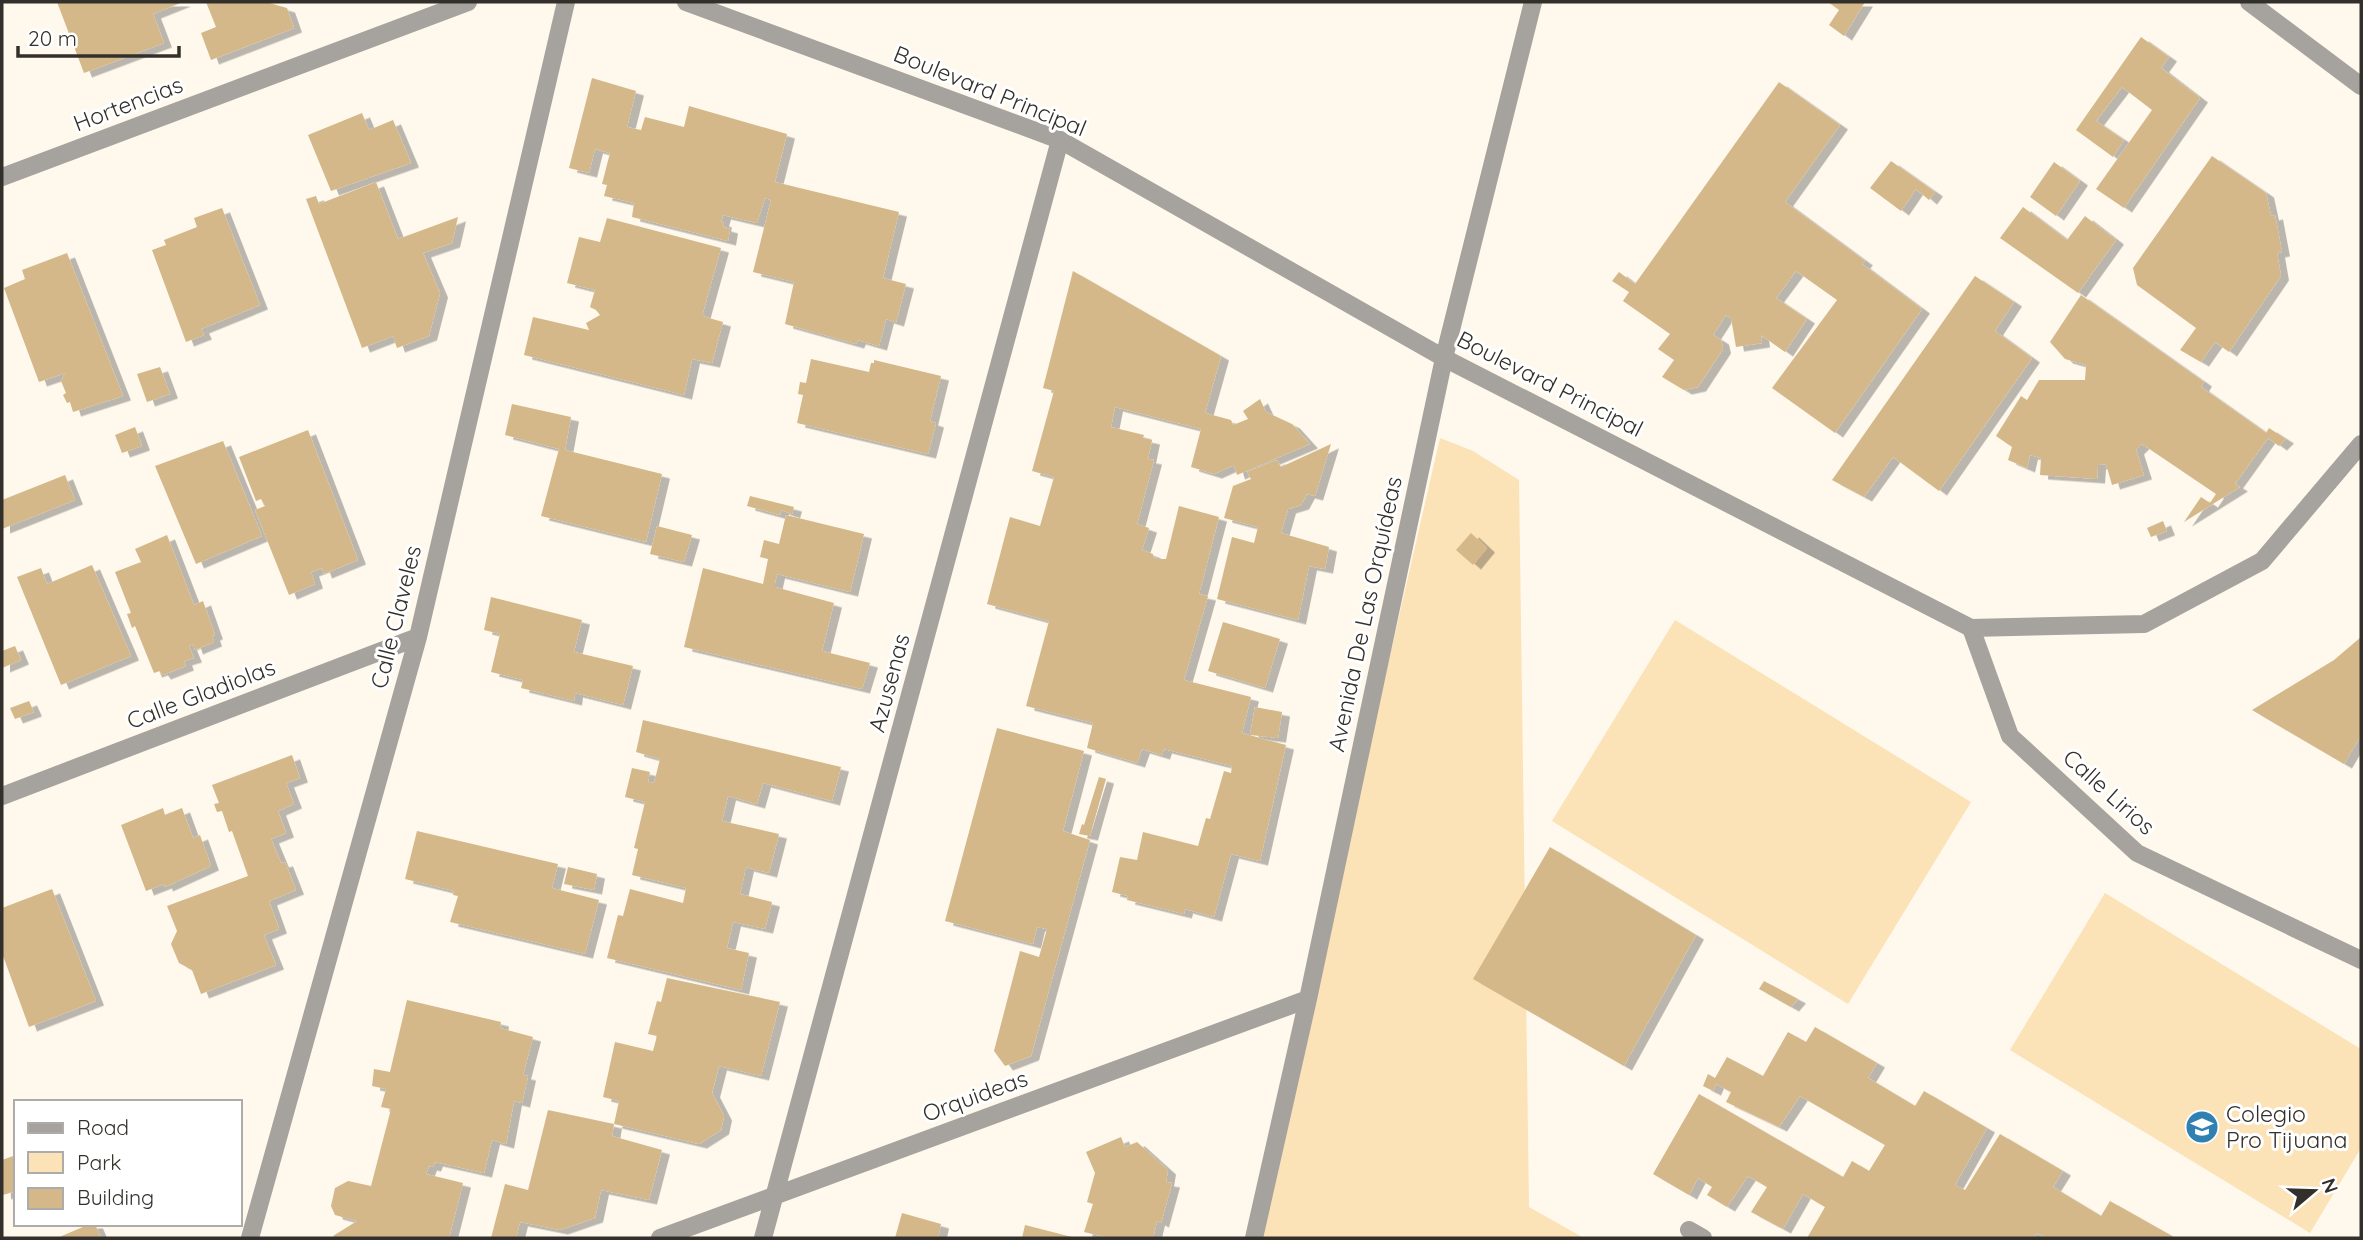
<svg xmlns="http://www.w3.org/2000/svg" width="2363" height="1240" font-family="Quicksand,sans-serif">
	<defs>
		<filter id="shadow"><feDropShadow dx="8" dy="4.5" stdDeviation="0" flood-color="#0004"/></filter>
	</defs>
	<rect width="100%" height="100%" fill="#fef8ed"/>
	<path fill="#fbe2b7" d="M1440 438 1473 451 1519 480 1529 1207 1584 1238H1261L1312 995Z
		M1675 620 1971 802 1848 1004 1552 821Z
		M2105 893 2361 1049V1148L2310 1233 2010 1050Z"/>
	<path fill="#d4b889" filter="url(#shadow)" d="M57 2H183L153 14 164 43 84 73Z
		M206 2H266L287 8 294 28 211 60 201 33 216 27Z
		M1828 2H1865L1844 36 1829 25 1839 10Z
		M2141 37 2169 57 2161 68 2200 98 2124 208 2096 189 2152 110 2122 87 2096 121 2124 140 2113 157 2076 130Z
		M592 78 636 91 627 127 641 130 645 117 684 127 689 106 787 134 775 182 899 212 883 278 906 284 896 322 886 319 879 346 858 340 856 344 785 324 794 282 753 272 771 200 765 198 757 223 723 215 721 222 724 223 723 227 730 229 728 241 632 217 634 203 604 196 607 185 602 184 610 153 595 149 589 173 569 168Z
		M1779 82 1840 125 1785 202 1865 261 1862 264 1922 309 1835 433 1772 388 1837 300 1796 271 1776 298 1807 319 1785 352 1761 335 1762 343 1736 347 1731 318 1726 315 1713 335 1721 340 1723 349 1698 387 1684 390 1662 377 1674 360 1658 349 1670 334 1623 301 1629 292 1612 281 1619 272 1635 284Z
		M362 113 369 130 393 120 411 163 331 191 308 135Z
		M2212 156 2266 193 2271 216 2275 215 2282 252 2277 253 2281 276 2229 352 2215 342 2201 362 2180 350 2196 328 2137 285 2133 268Z
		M1891 161 1935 192 1929 200 1916 189 1901 211 1870 188Z
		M2054 162 2080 181 2056 216 2030 197Z
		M376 182 398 239 458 217 452 243 423 253 440 293 429 336 397 348 393 336 362 348 306 199 316 196 319 204Z
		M2023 207 2067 240 2085 216 2116 240 2078 293 2000 238Z
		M222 208 260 305 201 329 204 335 186 342 152 250 166 245 164 240 197 227 194 218Z
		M607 218 721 248 702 316 723 322 712 363 692 359 684 395 524 355 533 317 589 330 586 323 600 315 596 310 590 307 595 290 567 283 579 237 600 242Z
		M67 253 123 396 73 412 70 402 67 403 63 395 66 393 61 381 65 373 39 382 4 288 25 279 22 270Z
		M1073 271 1221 356 1205 413 1231 420 1233 425 1248 419 1243 411 1260 399 1266 412 1292 424 1310 444 1237 475 1234 465 1214 474 1191 467 1201 429 1115 407 1111 427 1144 435 1143 438 1152 440 1148 459 1154 460 1137 524 1149 528 1142 550 1153 554V557L1157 559H1166L1179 506 1219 517 1199 594 1208 596 1184 680 1251 697 1242 733 1286 745 1260 861 1231 854 1214 917 1185 909 1184 914 1127 900 1128 896 1112 892 1120 857 1137 860 1143 832 1198 846 1206 818 1210 819 1224 771 1231 773 1232 766 1164 749 1162 755 1142 749 1137 763 1087 748 1093 723 1026 706 1049 621 987 604 1010 517 1040 526 1054 477 1032 471 1054 391 1043 388Z
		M1975 276 2014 302 1995 331 2032 358 1939 491 1893 457 1864 497 1832 480Z
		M2081 295 2204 382 2201 387 2266 433 2269 428 2286 439 2279 446 2268 438 2235 484 2240 487 2184 522 2201 497 2210 503 2216 494 2142 444 2136 450 2144 475 2112 485 2106 464 2098 465 2097 479 2040 475 2041 458 2030 455 2027 468 2008 460 2012 447 1996 436 2021 396 2027 400 2039 380H2085L2086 365 2065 359 2050 342Z
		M811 359 869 372 871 363H874V360L941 376 930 421 936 423 928 454 797 423 803 395 798 394 800 382 806 383Z
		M160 367 170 394 147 402 137 374Z
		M512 404 571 417 565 450 662 474 646 542 541 516 559 449 505 435Z
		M135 427 142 446 122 453 115 435Z
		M308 430 358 560 324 574 322 568 311 572 315 584 289 595 255 510 265 506 261 499 256 501 239 457Z
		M223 441 262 536 196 564 155 466Z
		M1331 444 1315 496 1307 494 1301 505 1288 509 1281 533 1329 547 1325 569 1309 566 1298 620 1217 599 1232 537 1254 543 1258 527 1224 518 1233 486 1251 479 1247 472 1277 460 1281 467Z
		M65 475 75 500 2 529V500Z
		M750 496 794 507 792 514 781 510 780 515 747 506Z
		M786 515 864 534 850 592 777 574 775 583V587L834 603 822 651 870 663 862 689 684 647 703 568 763 584 768 559 760 557 764 540 779 544Z
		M2163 521 2167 531 2151 537 2147 528Z
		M657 526 692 535 684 562 650 554Z
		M1471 533 1487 548 1473 565 1456 550Z
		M167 535 194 605 203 601 215 635 212 636 214 642 195 650 193 644 189 646 194 658 184 661 186 666 163 675 160 671 154 673 135 626 132 628 127 614 131 613 115 572 141 562 135 549Z
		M92 565 131 656 61 685 17 577 41 568 47 584Z
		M491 597 582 620 574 652 633 666 623 705 575 693 574 701 521 688 523 680 491 672 500 634 484 630Z
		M1223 622 1280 639 1265 688 1208 671Z
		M2361 637V735L2344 764 2252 710 2334 660Z
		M15 646 21 660 2 668V651Z
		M29 701 34 712 15 719 10 708Z
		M1255 707 1282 712 1278 738 1250 735Z
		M643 720 841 767 832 801 763 783 757 804 728 796 722 821 779 834 769 873 746 867 740 894 772 902 765 929 733 922 727 948 749 953 741 990 607 958 618 915 623 916 630 889 683 903 686 888 632 875 638 849 634 848 645 802 625 797 632 768 650 772 648 782 654 783 660 759 636 752Z
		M997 728 1084 751 1063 831 1090 840 1031 1056 1005 1066 994 1051 1020 951 1039 957 1047 929 1037 927 1033 944 945 921Z
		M292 755 300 778 286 783 294 804 278 811 286 833 271 839 281 863 285 862 296 890 269 901 279 929 264 935 276 965 201 994 192 970 179 963 171 944 177 931 167 906 248 876 232 831 229 832 222 811 217 812 214 804 219 803 212 785Z
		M1099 777 1106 779 1090 836 1079 834 1082 824 1084 825Z
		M163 808 165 815 182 808 193 838 200 835 211 866 165 887 164 884 146 891 121 825Z
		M417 831 558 864 552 888 599 900 585 954 450 922 458 896 453 895 454 891 405 879Z
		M1550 847 1696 935 1624 1066 1473 979Z
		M568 867 597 874 594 890 564 884Z
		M52 889 96 1001 29 1027 2 953V908Z
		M667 978 780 1002 761 1076 719 1066 712 1093 724 1116 721 1130 699 1144 614 1124 619 1101 603 1097 615 1042 653 1051 657 1036 648 1034 657 1001 661 1002Z
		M1764 981 1798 999 1791 1007 1759 989Z
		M407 1000 501 1022 500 1028 533 1037 523 1075 528 1076 522 1103 514 1101 506 1144 492 1140 484 1173 435 1162 433 1167 429 1166 426 1174 463 1183 449 1238H335L333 1236 357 1221 335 1215 331 1206 335 1188 348 1181 371 1186 391 1109 381 1107 386 1089 372 1086 374 1069 390 1072Z
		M1815 1027 1877 1063 1868 1078 1915 1106 1924 1091 1987 1128 1955 1185 1965 1190 2000 1134 2063 1171 2053 1187 2101 1216 2110 1201 2172 1236 2170 1238H2046L2037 1233 2033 1238H1807L1825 1207 1803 1194 1783 1229 1751 1212 1767 1187 1748 1176 1727 1207 1707 1195 1712 1187 1698 1178 1689 1195 1653 1174 1699 1094 1843 1177 1852 1161 1869 1171 1885 1145 1800 1096 1779 1127 1726 1102 1731 1092 1716 1084 1713 1091 1703 1086 1708 1074 1715 1078 1727 1057 1763 1076 1788 1032 1806 1042Z
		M548 1110 614 1124 612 1136 662 1150 649 1200 601 1190 595 1218 560 1230 520 1222 516 1238H491L505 1184 528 1190Z
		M1121 1137 1125 1147 1137 1142 1168 1170 1166 1182 1172 1183 1161 1223 1157 1221 1153 1238H1109L1084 1232 1093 1204 1087 1202 1095 1173 1086 1152Z
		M16 1155V1191L3 1195 2 1160Z
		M902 1213 941 1224 938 1238H895Z
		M90 1224H95L101 1238H57Z
		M1025 1225 1072 1237V1238H1022Z"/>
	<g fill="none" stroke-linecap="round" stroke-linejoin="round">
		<path stroke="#a6a29d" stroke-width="18" d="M2249 2 2361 86
			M2 177 468 2
			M1971 628 2010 736 2137 853 2361 960
			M2 796 418 637
			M1689 1230 1703 1238
			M250 1238 418 637 566 2
			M660 1238 1308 999
			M763 1238 1060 140
			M1254 1238 1308 999 1444 358 1533 2"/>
		<path stroke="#a6a29d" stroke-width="18" d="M686 2 1060 140 1444 358 1971 628 2144 624 2262 561 2361 444"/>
	</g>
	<defs>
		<symbol id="school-disc" viewBox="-11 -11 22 22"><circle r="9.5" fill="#3081b2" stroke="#fff"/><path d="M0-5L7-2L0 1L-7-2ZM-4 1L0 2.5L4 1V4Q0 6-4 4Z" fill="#fff"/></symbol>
	</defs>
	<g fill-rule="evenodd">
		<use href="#school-disc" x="2183" y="1108" width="38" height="38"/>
	</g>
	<g text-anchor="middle" stroke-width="6" stroke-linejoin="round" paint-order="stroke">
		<g font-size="23" fill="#33302b" stroke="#fff">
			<text transform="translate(990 91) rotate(22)" y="8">Boulevard Principal</text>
			<text transform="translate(128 104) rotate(-21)" y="8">Hortencias</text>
			<text transform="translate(1550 384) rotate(27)" y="8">Boulevard Principal</text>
			<text transform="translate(1365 614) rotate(-78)" y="8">Avenida De Las Orquídeas</text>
			<text transform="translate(396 617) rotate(-76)" y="8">Calle Claveles</text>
			<text transform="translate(889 683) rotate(-75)" y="8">Azusenas</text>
			<text transform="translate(201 694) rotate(-21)" y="8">Calle Gladiolas</text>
			<text transform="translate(2109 792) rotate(42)" y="8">Calle Lirios</text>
			<text transform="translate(975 1096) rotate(-20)" y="8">Orquideas</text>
		</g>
		<g font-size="23" fill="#33302b" stroke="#fff" text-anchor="start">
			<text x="2226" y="1122">Colegio<tspan x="2226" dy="26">Pro Tijuana</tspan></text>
		</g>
	</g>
	<rect width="2363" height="1240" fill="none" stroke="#33302b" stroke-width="7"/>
	<rect x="14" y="1100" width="228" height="126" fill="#ffffff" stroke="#adacaa" stroke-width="2"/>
	<rect x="28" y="1123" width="35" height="10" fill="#a6a29d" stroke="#adacaa" stroke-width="2"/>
	<text x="77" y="1135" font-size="21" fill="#33302b">Road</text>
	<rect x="28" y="1152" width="35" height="21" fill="#fbe2b7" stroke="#adacaa" stroke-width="2"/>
	<text x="77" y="1170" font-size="21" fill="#33302b">Park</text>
	<rect x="28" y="1188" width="35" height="21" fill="#d4b889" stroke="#adacaa" stroke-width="2"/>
	<text x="77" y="1205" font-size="21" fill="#33302b">Building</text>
	<g transform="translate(2314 1191) rotate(71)" stroke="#ffffff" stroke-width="5" paint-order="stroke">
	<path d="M0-5L12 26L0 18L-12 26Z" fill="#33302b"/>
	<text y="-10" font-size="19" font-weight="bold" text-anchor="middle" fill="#33302b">N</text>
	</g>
	<path d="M18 46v10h161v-10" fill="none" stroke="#33302b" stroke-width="3.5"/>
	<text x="28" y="46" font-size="21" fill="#33302b" stroke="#ffffff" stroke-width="5" paint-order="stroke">20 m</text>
</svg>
